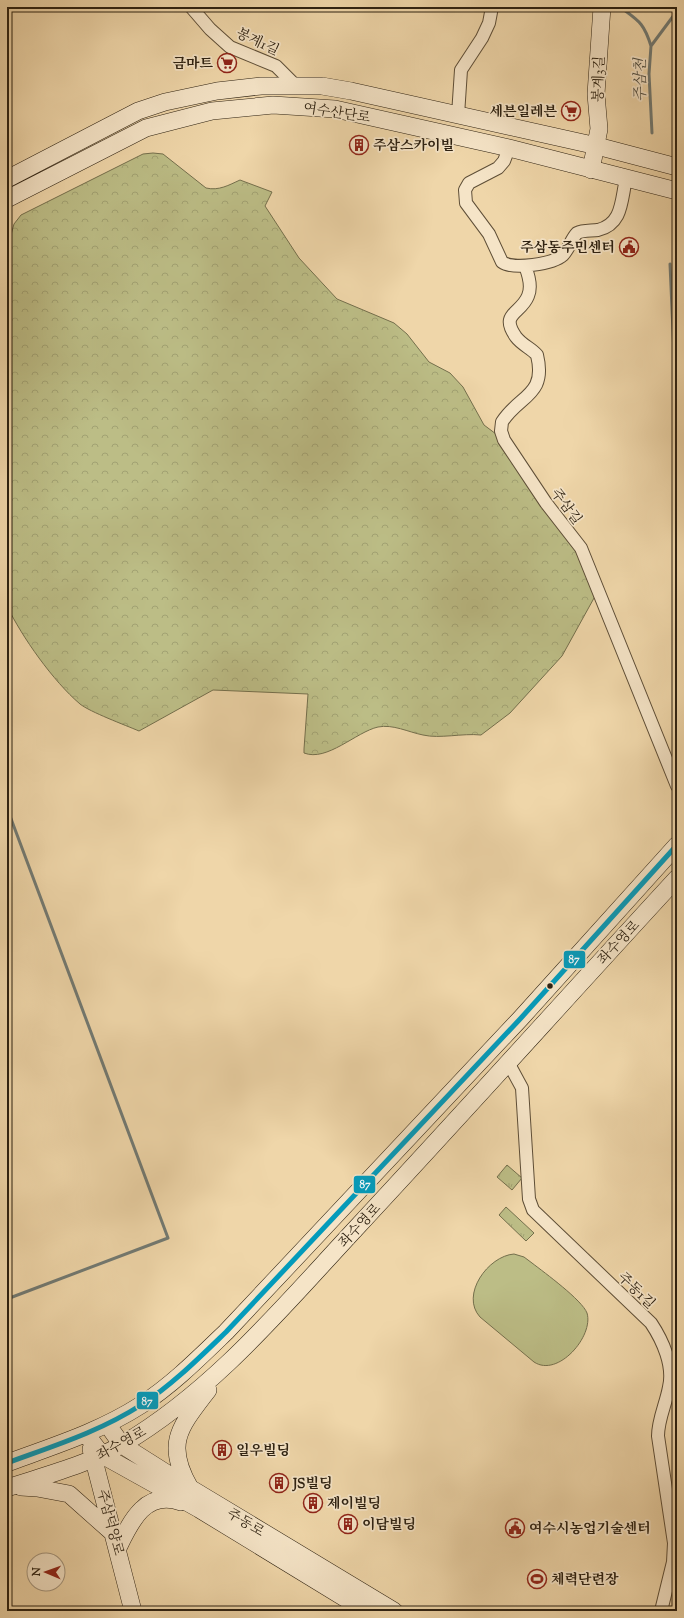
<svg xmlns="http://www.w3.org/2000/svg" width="684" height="1618" font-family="'Sorts Mill Goudy','Noto Serif KR',serif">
	<defs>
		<pattern id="forest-crowns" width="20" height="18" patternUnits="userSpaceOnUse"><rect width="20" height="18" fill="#bcbd86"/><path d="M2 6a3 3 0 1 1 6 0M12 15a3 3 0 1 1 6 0" fill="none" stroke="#a2a273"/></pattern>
		<pattern id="park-tufts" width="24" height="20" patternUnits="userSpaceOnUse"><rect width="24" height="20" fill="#bcbd86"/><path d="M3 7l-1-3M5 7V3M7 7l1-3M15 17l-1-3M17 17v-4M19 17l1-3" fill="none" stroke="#a2a273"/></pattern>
	</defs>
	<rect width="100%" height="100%" fill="#efd6a9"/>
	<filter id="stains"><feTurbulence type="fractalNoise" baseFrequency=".005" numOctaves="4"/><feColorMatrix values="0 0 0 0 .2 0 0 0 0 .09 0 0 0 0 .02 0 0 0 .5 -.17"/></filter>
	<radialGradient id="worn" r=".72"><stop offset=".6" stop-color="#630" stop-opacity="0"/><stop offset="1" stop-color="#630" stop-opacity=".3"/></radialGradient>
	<path fill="url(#forest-crowns)" stroke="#746f4c" d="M153 153 163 154 206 188C219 191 229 185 240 180L272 192 265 206 299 258 337 299 394 323 407 334 429 362 450 373 463 387 484 425 504 440 581 548 599 589 562 656 510 713 481 735C462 733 440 739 423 735 408 732 393 724 378 727 356 732 327 762 304 753V749L308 694 213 690 139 731C125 725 90 712 80 704 53 681 22 637 7 606V249L14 224 21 215 143 154Z"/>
	<path fill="url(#park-tufts)" stroke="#746f4c" d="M507 1165 522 1178 512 1190 497 1177Z
		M506 1207 534 1233 526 1241 499 1215Z"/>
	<path fill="#bcbd86" stroke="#746f4c" d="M514 1254 524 1257 532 1263C545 1273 582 1300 587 1313 594 1336 558 1378 534 1362L480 1317C460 1295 488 1256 514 1254Z"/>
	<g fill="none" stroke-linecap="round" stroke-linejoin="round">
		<path stroke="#727a73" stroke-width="3" d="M620 7C639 21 644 23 651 46
			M652 133 649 74 651 46 677 11
			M670 264 677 421
			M7 808 168 1238 7 1299"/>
		<defs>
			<path id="street" d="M191 7 210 29 230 47 276 66 295 85
				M458 115 461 70 482 38 489 23 492 7
				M509 148 504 161 498 168 469 183 465 190 466 203 489 234 502 262C513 270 553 264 563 255 569 249 571 239 577 233 583 230 591 231 598 230 623 224 621 200 626 179
				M525 266C529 276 532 287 528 296 521 314 499 313 516 337 522 345 531 348 537 355 547 396 519 395 502 422L501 431 504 440 546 503 581 548 677 786
				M509 1064 522 1088 529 1199 533 1210 651 1323C663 1341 674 1366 669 1387 666 1404 658 1419 658 1436L674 1543 673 1562 661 1611"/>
			<path id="secondary" d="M591 170 599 129 596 94 602 7
				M7 179 138 111 165 102 217 91 261 86H322L351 91 597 146 677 167
				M7 199 146 128 212 111 273 105 335 109 509 148 677 191
				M107 1424 122 1445 190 1488 394 1611
				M86 1434 102 1455 199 1509 366 1611
				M91 1449 133 1611
				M7 1463C53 1446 99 1432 141 1405 172 1385 199 1358 226 1332L521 1018 677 845
				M21 1487 37 1488 69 1494 114 1534
				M7 1488C46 1475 87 1465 123 1444 216 1389 286 1303 359 1225 466 1110 571 993 677 878
				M190 1488C164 1443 180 1427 208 1390
				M118 1548C130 1523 145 1489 181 1502"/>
		</defs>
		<use href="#street" stroke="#5e4e37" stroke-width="14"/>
		<use href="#secondary" stroke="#2d2111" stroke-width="18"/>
		<use href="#street" stroke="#f5e4c7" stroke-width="12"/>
		<use href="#secondary" stroke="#f5e4c7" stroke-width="17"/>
		<defs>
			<path id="bus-1" d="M7 1463C53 1446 99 1432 141 1405 172 1385 199 1358 226 1332L521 1018 677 845"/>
		</defs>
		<use href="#bus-1" stroke="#f5e4c7" stroke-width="8"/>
		<use href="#bus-1" stroke="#049bbb" stroke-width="5"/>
	</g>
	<defs>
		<symbol id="supermarket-ring" viewBox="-11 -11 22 22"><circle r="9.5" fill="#f5e4c7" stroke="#8f2418" stroke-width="1.5"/><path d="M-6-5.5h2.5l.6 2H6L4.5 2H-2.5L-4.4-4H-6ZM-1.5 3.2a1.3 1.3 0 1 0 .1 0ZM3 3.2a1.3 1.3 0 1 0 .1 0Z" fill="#8f2418"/></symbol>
		<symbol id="building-ring" viewBox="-11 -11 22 22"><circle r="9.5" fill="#f5e4c7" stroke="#8f2418" stroke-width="1.5"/><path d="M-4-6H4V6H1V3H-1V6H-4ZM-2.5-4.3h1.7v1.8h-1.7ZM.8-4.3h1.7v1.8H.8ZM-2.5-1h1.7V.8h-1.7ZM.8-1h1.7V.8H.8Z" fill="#8f2418"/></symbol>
		<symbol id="civic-ring" viewBox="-11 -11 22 22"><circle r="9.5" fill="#f5e4c7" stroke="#8f2418" stroke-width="1.5"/><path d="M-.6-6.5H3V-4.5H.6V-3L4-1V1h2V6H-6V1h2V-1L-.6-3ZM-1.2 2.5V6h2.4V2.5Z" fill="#8f2418"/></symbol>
		<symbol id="stadium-ring" viewBox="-11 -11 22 22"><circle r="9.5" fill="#f5e4c7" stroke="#8f2418" stroke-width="1.5"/><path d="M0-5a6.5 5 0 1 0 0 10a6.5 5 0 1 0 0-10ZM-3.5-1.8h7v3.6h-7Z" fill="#8f2418"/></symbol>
	</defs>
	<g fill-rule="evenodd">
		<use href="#supermarket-ring" x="216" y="52" width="22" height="22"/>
		<use href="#supermarket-ring" x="560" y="100" width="22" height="22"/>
		<use href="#building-ring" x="348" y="134" width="22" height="22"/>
		<use href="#civic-ring" x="618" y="236" width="22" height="22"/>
		<use href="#building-ring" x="211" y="1439" width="22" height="22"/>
		<use href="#building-ring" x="268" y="1472" width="22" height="22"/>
		<use href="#building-ring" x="302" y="1492" width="22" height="22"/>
		<use href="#building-ring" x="337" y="1513" width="22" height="22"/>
		<use href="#civic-ring" x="504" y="1517" width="22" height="22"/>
		<use href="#stadium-ring" x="526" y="1568" width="22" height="22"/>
	</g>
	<circle fill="#2d2111" stroke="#f5e4c7" stroke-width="1.5" cx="550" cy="986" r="3.5"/>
	<g text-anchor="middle" stroke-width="3.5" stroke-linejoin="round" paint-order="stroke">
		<g font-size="14" fill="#2d2111" stroke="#f5e4c7">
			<text transform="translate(258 41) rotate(25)" y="5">봉계1길</text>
			<text transform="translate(598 79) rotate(-88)" y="5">봉계3길</text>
			<text transform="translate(337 112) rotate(9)" y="5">여수산단로</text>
			<text transform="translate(567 506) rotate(53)" y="5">주삼길</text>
			<text transform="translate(618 942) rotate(-47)" y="5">좌수영로</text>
			<text transform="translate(359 1225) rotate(-47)" y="5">좌수영로</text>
			<text transform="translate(637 1290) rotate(44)" y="5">주동1길</text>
			<text transform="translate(121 1443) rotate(-29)" y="5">좌수영로</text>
			<text transform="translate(111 1522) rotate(75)" y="5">주삼덕양로</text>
			<text transform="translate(246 1522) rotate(31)" y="5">주동로</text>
		</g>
		<g font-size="14" font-weight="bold" fill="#2d2111" stroke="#f5e4c7" text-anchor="start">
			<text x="213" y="68" text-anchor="end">금마트</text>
			<text x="557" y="116" text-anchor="end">세븐일레븐</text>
			<text x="373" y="150">주삼스카이빌</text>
			<text x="615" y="252" text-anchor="end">주삼동주민센터</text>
			<text x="236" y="1455">일우빌딩</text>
			<text x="293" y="1488">JS빌딩</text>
			<text x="327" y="1508">제이빌딩</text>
			<text x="362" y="1529">이담빌딩</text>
			<text x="529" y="1533">여수시농업기술센터</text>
			<text x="551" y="1584">체력단련장</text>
		</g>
		<g font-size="15" font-style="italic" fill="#504e42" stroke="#f5e4c7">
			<text transform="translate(640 80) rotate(-90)" y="5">주삼천</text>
		</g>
	</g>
	<g stroke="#f5e4c7" stroke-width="1.5">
		<rect x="563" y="950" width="23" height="19" rx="4" fill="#049bbb"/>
		<rect x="353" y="1175" width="23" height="19" rx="4" fill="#049bbb"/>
		<rect x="136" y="1391" width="23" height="19" rx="4" fill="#049bbb"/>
	</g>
	<g font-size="11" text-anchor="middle" font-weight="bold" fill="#fff">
		<text x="574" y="963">87</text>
		<text x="365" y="1188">87</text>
		<text x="147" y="1405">87</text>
	</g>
	<rect width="684" height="1618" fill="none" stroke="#efd6a9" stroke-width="24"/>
	<rect x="8" y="8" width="668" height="1602" fill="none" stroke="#2d2111" stroke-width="2"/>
	<rect x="12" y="12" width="660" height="1594" fill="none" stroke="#2d2111"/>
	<g transform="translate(46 1572) rotate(272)"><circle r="19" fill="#f5e4c7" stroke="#a5967e"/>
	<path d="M0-3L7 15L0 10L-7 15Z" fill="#8f2418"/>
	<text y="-6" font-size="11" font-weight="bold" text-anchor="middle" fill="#2d2111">N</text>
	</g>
	<rect width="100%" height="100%" filter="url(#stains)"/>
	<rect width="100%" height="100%" fill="url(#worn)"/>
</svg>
